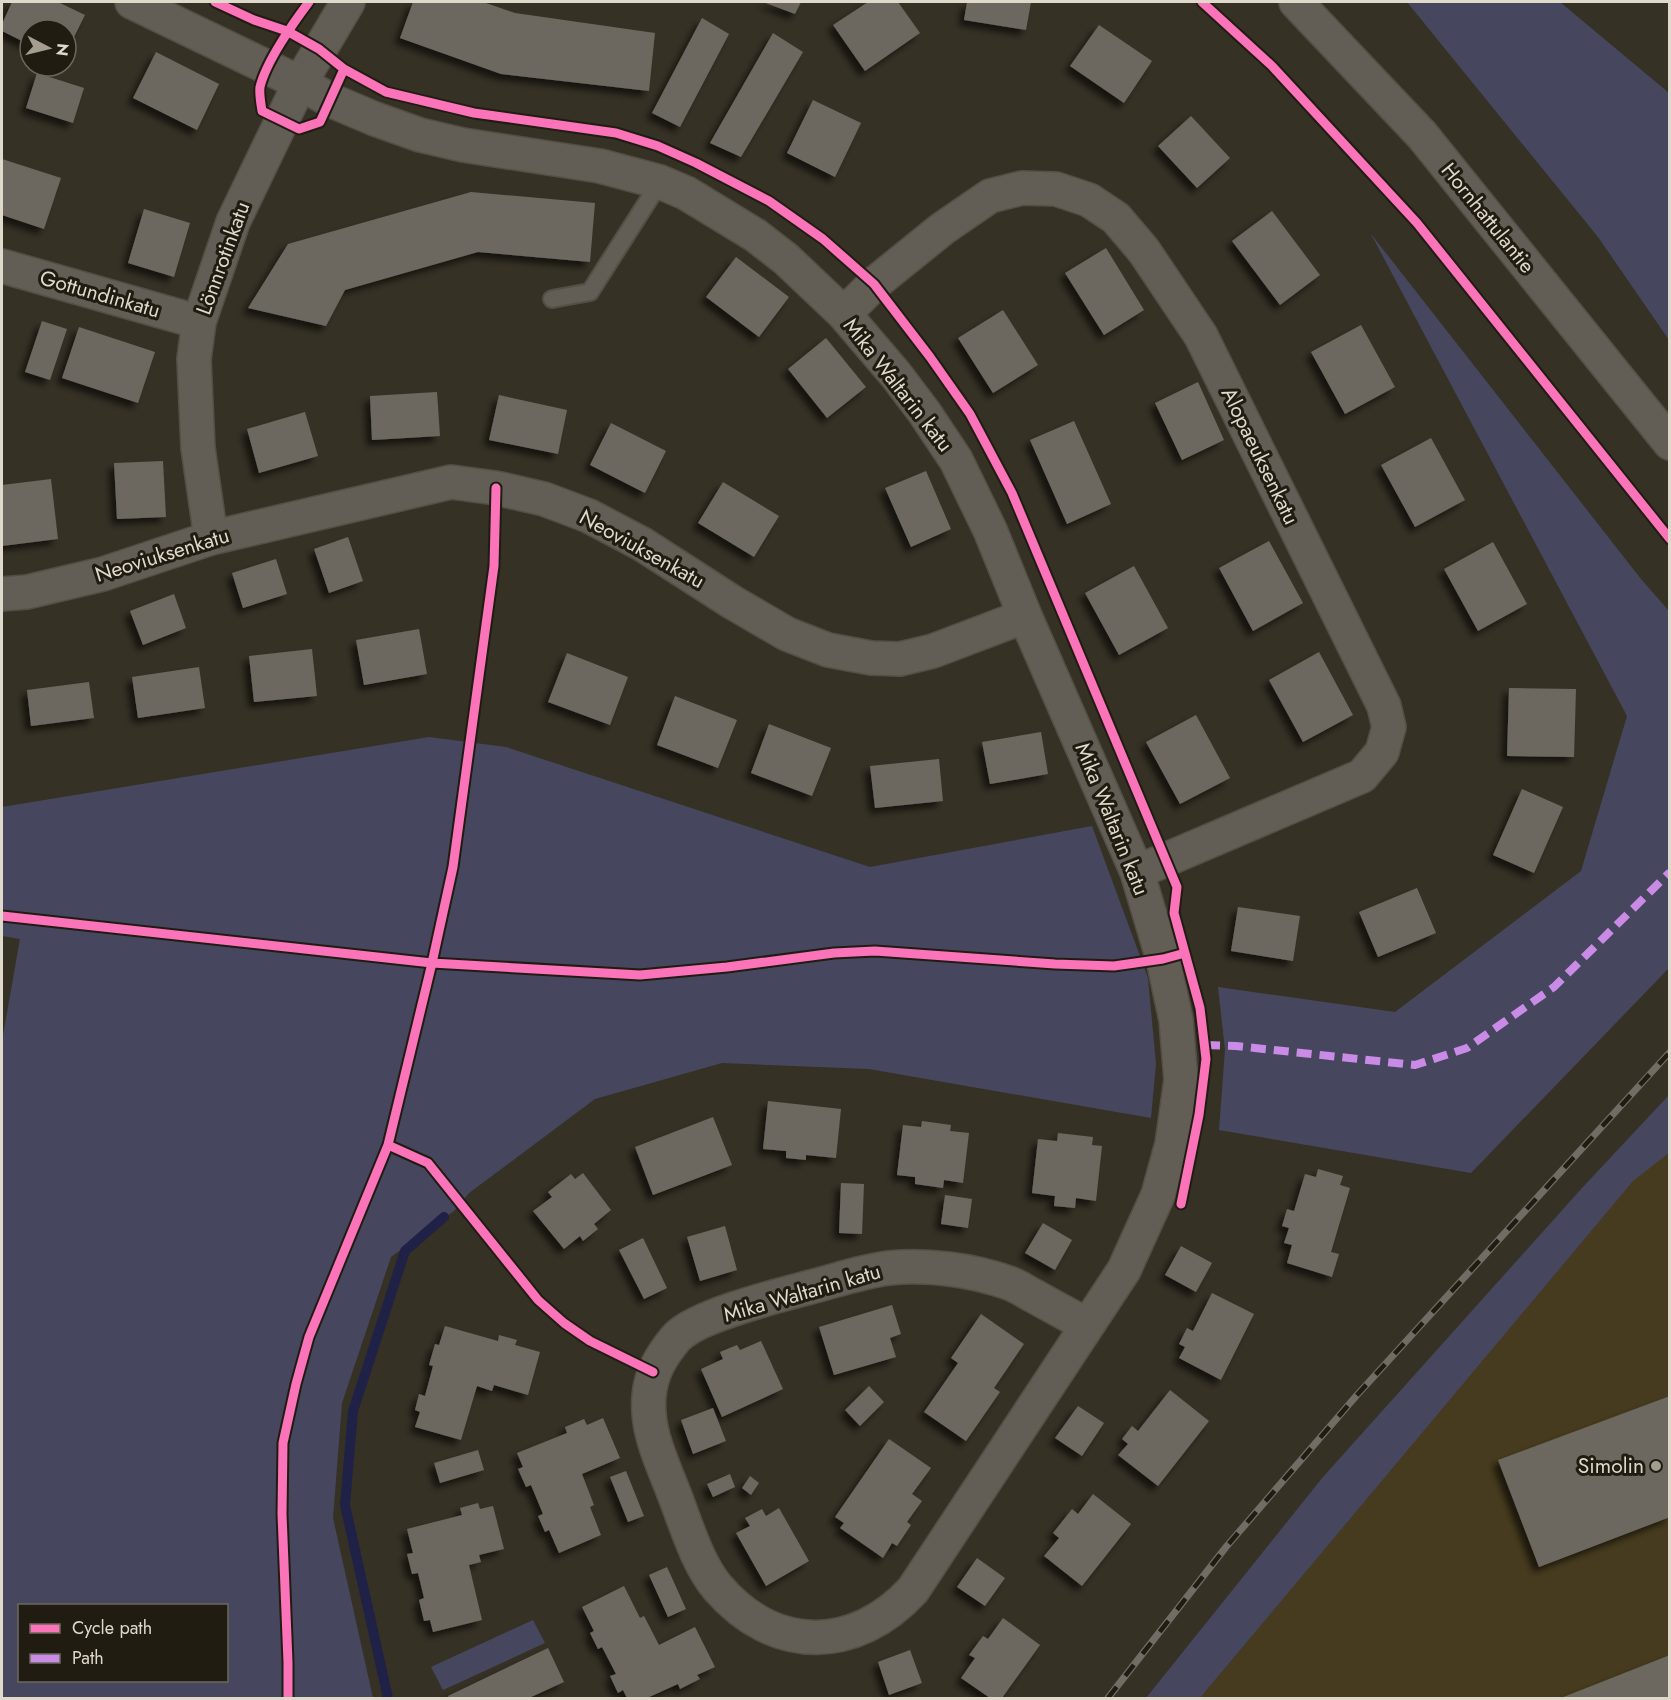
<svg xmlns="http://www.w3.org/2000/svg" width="1671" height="1700" font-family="Jost,sans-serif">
	<defs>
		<filter id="shadow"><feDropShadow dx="-5.5" dy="5.5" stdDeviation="3" flood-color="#0009"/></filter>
	</defs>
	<rect width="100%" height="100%" fill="#363125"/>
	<path fill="#463b1e" d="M1669 1153V1698H1200L1633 1180Z"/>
	<path fill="#46475f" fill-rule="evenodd" d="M1407 2H1560L1669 93V340L1598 237Z
		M1371 234 1641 579 1669 611V968L1471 1173 1219 1130 1225 1050 1218 987 1395 1012 1581 871 1627 716Z
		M429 737 506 747 870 867 1092 826 1148 978 1156 1064 1151 1118 869 1069 722 1063 595 1099 469 1193 454 1211 391 1257 342 1403 333 1518 373 1698H2V1041L20 939 2 936V807ZM20 1606H226V1680H20Z
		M1669 1095V1153L1633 1181 1200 1698H1146L1323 1477 1582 1188Z
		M533 1620 545 1643 443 1690 431 1667Z"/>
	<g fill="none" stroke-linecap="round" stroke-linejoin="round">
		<path stroke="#202146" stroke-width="10" d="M388 1698 345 1505 353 1411 405 1251 444 1217"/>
	</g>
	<path fill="#6d685e" filter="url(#shadow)" d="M12 2H58L85 15 66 53V30H30V45L2 31V24Z
		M413 2H483L515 13 655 33 649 91 501 74 400 38Z
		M763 2H801L795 14Z
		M868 2H898L920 33 865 71 833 25Z
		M967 2H1031L1026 30 964 20Z
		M702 18 729 34 680 127 652 113Z
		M1099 25 1152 61 1124 103 1070 66Z
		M773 33 803 52 741 157 710 143Z
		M156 52 219 84 197 130 133 98Z
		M37 73 84 88 73 123 26 108Z
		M813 100 861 123 835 177 787 153Z
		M1191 116 1230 158 1197 188 1158 146Z
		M2 159 61 178 44 229 2 215Z
		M471 192 595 203 590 262 478 252 345 290 326 326 248 308 288 244Z
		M144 209 190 223 174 277 128 263Z
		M1272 211 1320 275 1280 305 1232 241Z
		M1106 248 1144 310 1104 335 1065 273Z
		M736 257 789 297 759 337 706 297Z
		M1003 310 1038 365 993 393 958 338Z
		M42 321 67 329 50 380 25 372Z
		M1361 325 1395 387 1345 414 1311 352Z
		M79 327 155 352 138 403 62 378Z
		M826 338 866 387 827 418 788 369Z
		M1198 382 1224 440 1182 460 1155 403Z
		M437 392 440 436 372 440 370 396Z
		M499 395 567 410 558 454 489 440Z
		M305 412 318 456 259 473 247 429Z
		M1074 421 1111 504 1067 524 1030 440Z
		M611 423 666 451 645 493 590 465Z
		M1431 438 1465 500 1415 527 1381 465Z
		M163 461 166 517 117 519 114 463Z
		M926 471 951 529 911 547 885 488Z
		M51 479 58 539 2 546V485Z
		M723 482 779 516 754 557 698 523Z
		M348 537 363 581 329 593 314 549Z
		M1269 541 1303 603 1253 631 1219 568Z
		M1493 542 1527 604 1478 631 1444 569Z
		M276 559 287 594 243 608 232 573Z
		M1134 566 1168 628 1119 655 1085 593Z
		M174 594 186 628 143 645 130 611Z
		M419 629 427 674 364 685 356 640Z
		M312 649 317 696 254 702 249 656Z
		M1319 652 1353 715 1303 742 1269 680Z
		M567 653 628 677 610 725 548 702Z
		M199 667 205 708 138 718 132 677Z
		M89 682 94 718 31 726 27 690Z
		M1509 688 1576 689 1574 757 1507 756Z
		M675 696 737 720 718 768 657 745Z
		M1196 715 1230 778 1180 804 1146 742Z
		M769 724 831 748 812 796 751 773Z
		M1041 732 1048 774 990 784 982 742Z
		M939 759 943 801 875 808 870 766Z
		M1522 789 1563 807 1534 873 1493 855Z
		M1417 888 1436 933 1378 957 1359 912Z
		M1238 907 1300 916 1293 961 1231 951Z
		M768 1101 841 1109 836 1158 806 1155V1160L786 1158V1151L763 1149Z
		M713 1117 732 1165 653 1195 635 1147Z
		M922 1121 951 1125 950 1131 969 1133 963 1183 944 1180 943 1188 915 1184V1177L897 1175 903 1125 921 1127Z
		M1058 1133 1093 1137 1092 1145 1102 1146 1096 1201 1076 1198 1075 1208 1054 1206 1055 1196 1032 1193 1038 1139 1057 1141Z
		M1318 1169 1343 1176 1340 1185 1350 1188 1331 1252 1339 1254 1332 1277 1287 1263 1292 1245 1284 1243 1289 1228 1282 1226 1287 1209 1294 1211 1305 1174 1316 1177Z
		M583 1173 611 1210 594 1224 598 1229 583 1241 580 1236 564 1249 533 1211 552 1197 548 1192 571 1174 575 1179Z
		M841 1183 864 1184 862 1234 839 1233Z
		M945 1195 972 1199 968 1228 941 1224Z
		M1043 1223 1072 1240 1055 1270 1025 1253Z
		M725 1226 737 1270 700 1281 687 1237Z
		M643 1238 667 1288 644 1299 619 1250Z
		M1181 1246 1212 1263 1196 1292 1165 1275Z
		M1212 1293 1254 1314 1221 1380 1179 1358 1185 1347 1179 1344 1187 1328 1193 1331Z
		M892 1305 901 1334 890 1338 896 1357 834 1375 819 1327Z
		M981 1314 1024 1344 994 1388 1000 1392 966 1441 924 1412 958 1363 951 1358Z
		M445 1326 498 1341 499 1335 517 1340 515 1345 540 1352 528 1395 494 1385 492 1391 477 1386 461 1440 415 1427 420 1412 415 1410 419 1394 425 1396 433 1366 429 1365 435 1344 439 1345Z
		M761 1341 783 1389 722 1417 701 1369 723 1359 720 1352 737 1345 740 1350Z
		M869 1386 884 1402 860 1426 845 1410Z
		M1170 1390 1209 1421 1158 1486 1118 1455 1128 1444 1122 1439 1132 1426 1138 1431Z
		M1670 1396V1517L1539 1567 1498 1460Z
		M1078 1406 1104 1423 1082 1456 1055 1438Z
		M713 1408 726 1441 693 1454 681 1420Z
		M603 1418 620 1458 582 1474 594 1505 590 1507 601 1535 559 1553 549 1530 545 1532 538 1516 543 1514 531 1485 526 1487 518 1469 523 1467 517 1453 567 1433 565 1427 584 1419 587 1425Z
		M889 1439 931 1468 912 1494 922 1501 907 1522 911 1525 897 1546 892 1543 883 1558 840 1528 844 1523 835 1517Z
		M478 1450 484 1470 440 1483 434 1463Z
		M626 1471 644 1516 628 1522 610 1477Z
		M730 1474 735 1487 713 1497 707 1484Z
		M750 1476 759 1483 751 1495 742 1488Z
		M1093 1494 1131 1524 1082 1586 1044 1556 1059 1538 1053 1533 1072 1509 1078 1514Z
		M478 1503 480 1509 493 1506 504 1549 479 1555 481 1562 469 1565 482 1620 433 1632 430 1620 424 1621 419 1600 424 1598 418 1573 412 1574 407 1554 413 1553 407 1529 462 1515 460 1508Z
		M779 1508 809 1561 766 1586 736 1533 750 1526 745 1518 762 1509 766 1516Z
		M977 1558 1005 1578 985 1606 957 1587Z
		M667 1567 686 1609 668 1617 649 1575Z
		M624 1586 640 1618 644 1616 659 1645 695 1627 715 1667 697 1675 700 1679 680 1689 678 1684 647 1698H627L623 1690 618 1693 610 1676 616 1674 602 1647 598 1649 590 1633 594 1631 582 1607Z
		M1003 1618 1040 1645 1002 1698H990L961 1678 975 1658 969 1655 983 1636 988 1639Z
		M548 1648 564 1682 529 1698H449L448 1696Z
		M910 1650 922 1683 889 1695 878 1662Z
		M1670 1655V1698H1561Z"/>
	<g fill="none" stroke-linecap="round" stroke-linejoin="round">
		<defs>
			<path id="service" d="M552 299 590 292 660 182"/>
			<path id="minor" d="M132 2 300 83 330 100 375 119 420 135 463 145 600 166 660 182 686 193 755 235 786 259 844 314 896 375 924 412 956 460 990 530 1025 616 1137 872 1163 959 1176 1020 1181 1080 1172 1144 1158 1195 1124 1270 913 1590C855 1653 775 1654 718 1588 697 1564 685 1521 673 1491 661 1460 646 1430 649 1396 651 1373 661 1356 676 1338 696 1316 776 1296 807 1288 832 1282 862 1271 889 1268 928 1264 972 1270 1009 1283 1018 1286 1026 1292 1034 1296 1052 1306 1070 1316 1087 1325
				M2 266 199 322
				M844 314 874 284 942 229 990 196 1022 188 1056 189 1089 200 1116 218 1144 251 1201 336 1384 706 1389 727 1382 752 1362 776 1137 872
				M211 538 198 448 194 359 199 322 233 222 300 83 348 2
				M2 594 27 592 103 574 211 538 451 482 496 488 544 499 589 516 642 544 732 602 787 634 828 650 871 658 900 659 933 651 1025 616"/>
			<path id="tertiary" d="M1296 2 1422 135 1670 443"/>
		</defs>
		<use href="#service" stroke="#534f44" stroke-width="20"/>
		<use href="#minor" stroke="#534f44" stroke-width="36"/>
		<use href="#tertiary" stroke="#534f44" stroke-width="36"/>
		<use href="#service" stroke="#625e55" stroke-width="16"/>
		<use href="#minor" stroke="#625e55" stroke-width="33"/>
		<use href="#tertiary" stroke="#625e55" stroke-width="33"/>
		<defs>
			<path id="rail" d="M1108 1698 1226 1547 1357 1395 1670 1052"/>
		</defs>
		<use href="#rail" stroke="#716d65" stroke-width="7"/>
		<use href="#rail" stroke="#211c12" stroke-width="4.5" stroke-dasharray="14" stroke-linecap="butt"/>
		<path stroke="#ca8be6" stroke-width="8" stroke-dasharray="15 8" stroke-linecap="butt" d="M1205 1045 1236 1046 1415 1065 1467 1048 1554 987 1670 872"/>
		<defs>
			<path id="cycleway" d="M215 2 254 20 287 31 319 49 344 69 386 92 474 113 616 133 658 146 696 163 769 201 823 239 874 284 930 357 970 414 1012 493 1177 887 1174 913 1200 1008 1206 1059 1199 1115 1181 1204
				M309 2C293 23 266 62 260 87 259 94 261 104 262 111L299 129 320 122 344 69
				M1202 2 1272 66 1417 223 1670 539
				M2 916 432 963 640 975 727 967 834 953 875 951 1055 964 1114 966 1163 959 1185 953
				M388 1145 428 1163 538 1300 564 1323 590 1341 653 1372
				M288 1698V1662L282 1514 283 1443 296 1384 309 1337 388 1145 432 963 453 867 494 566 496 488"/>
		</defs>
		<use href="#cycleway" stroke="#211c12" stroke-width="13"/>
		<use href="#cycleway" stroke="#fb73b8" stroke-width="9"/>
	</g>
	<circle fill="#a49e91" stroke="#211c12" stroke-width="2" cx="1656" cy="1466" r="6"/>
	<g text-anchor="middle" stroke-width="6" stroke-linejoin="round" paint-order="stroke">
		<g font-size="21" fill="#dfd9cb" stroke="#211c12">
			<text transform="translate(1488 218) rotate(51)" y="7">Hornhattulantie</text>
			<text transform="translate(223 258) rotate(-70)" y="7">Lönnrotinkatu</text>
			<text transform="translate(100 294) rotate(16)" y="7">Gottundinkatu</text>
			<text transform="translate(898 385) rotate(52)" y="7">Mika Waltarin katu</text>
			<text transform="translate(1260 456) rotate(64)" y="7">Alopaeuksenkatu</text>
			<text transform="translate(642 549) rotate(29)" y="7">Neoviuksenkatu</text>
			<text transform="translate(162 555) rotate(-17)" y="7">Neoviuksenkatu</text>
			<text transform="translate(1112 819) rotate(68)" y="7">Mika Waltarin katu</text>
			<text transform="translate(802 1293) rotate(-16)" y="7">Mika Waltarin katu</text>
		</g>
		<g font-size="21" fill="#dfd9cb" stroke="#211c12" text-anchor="end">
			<text x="1644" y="1473">Simolin</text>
		</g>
	</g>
	<rect width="1671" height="1700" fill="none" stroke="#dfd9cb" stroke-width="6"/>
	<rect x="18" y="1604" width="210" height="78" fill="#211c12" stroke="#6d685c" stroke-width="1.5"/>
	<rect x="30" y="1624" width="30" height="9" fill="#fb73b8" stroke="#6d685c" stroke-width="1.5"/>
	<text x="72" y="1634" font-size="18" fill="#dfd9cb">Cycle path</text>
	<rect x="30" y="1654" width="30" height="9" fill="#ca8be6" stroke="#6d685c" stroke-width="1.5"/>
	<text x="72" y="1664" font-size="18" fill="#dfd9cb">Path</text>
	<g transform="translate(48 48) rotate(97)"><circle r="28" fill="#211c12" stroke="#6d685c" stroke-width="1.5"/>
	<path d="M0-4.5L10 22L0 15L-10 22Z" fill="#a49e91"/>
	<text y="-9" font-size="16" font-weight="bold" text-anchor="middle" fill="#dfd9cb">N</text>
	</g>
</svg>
